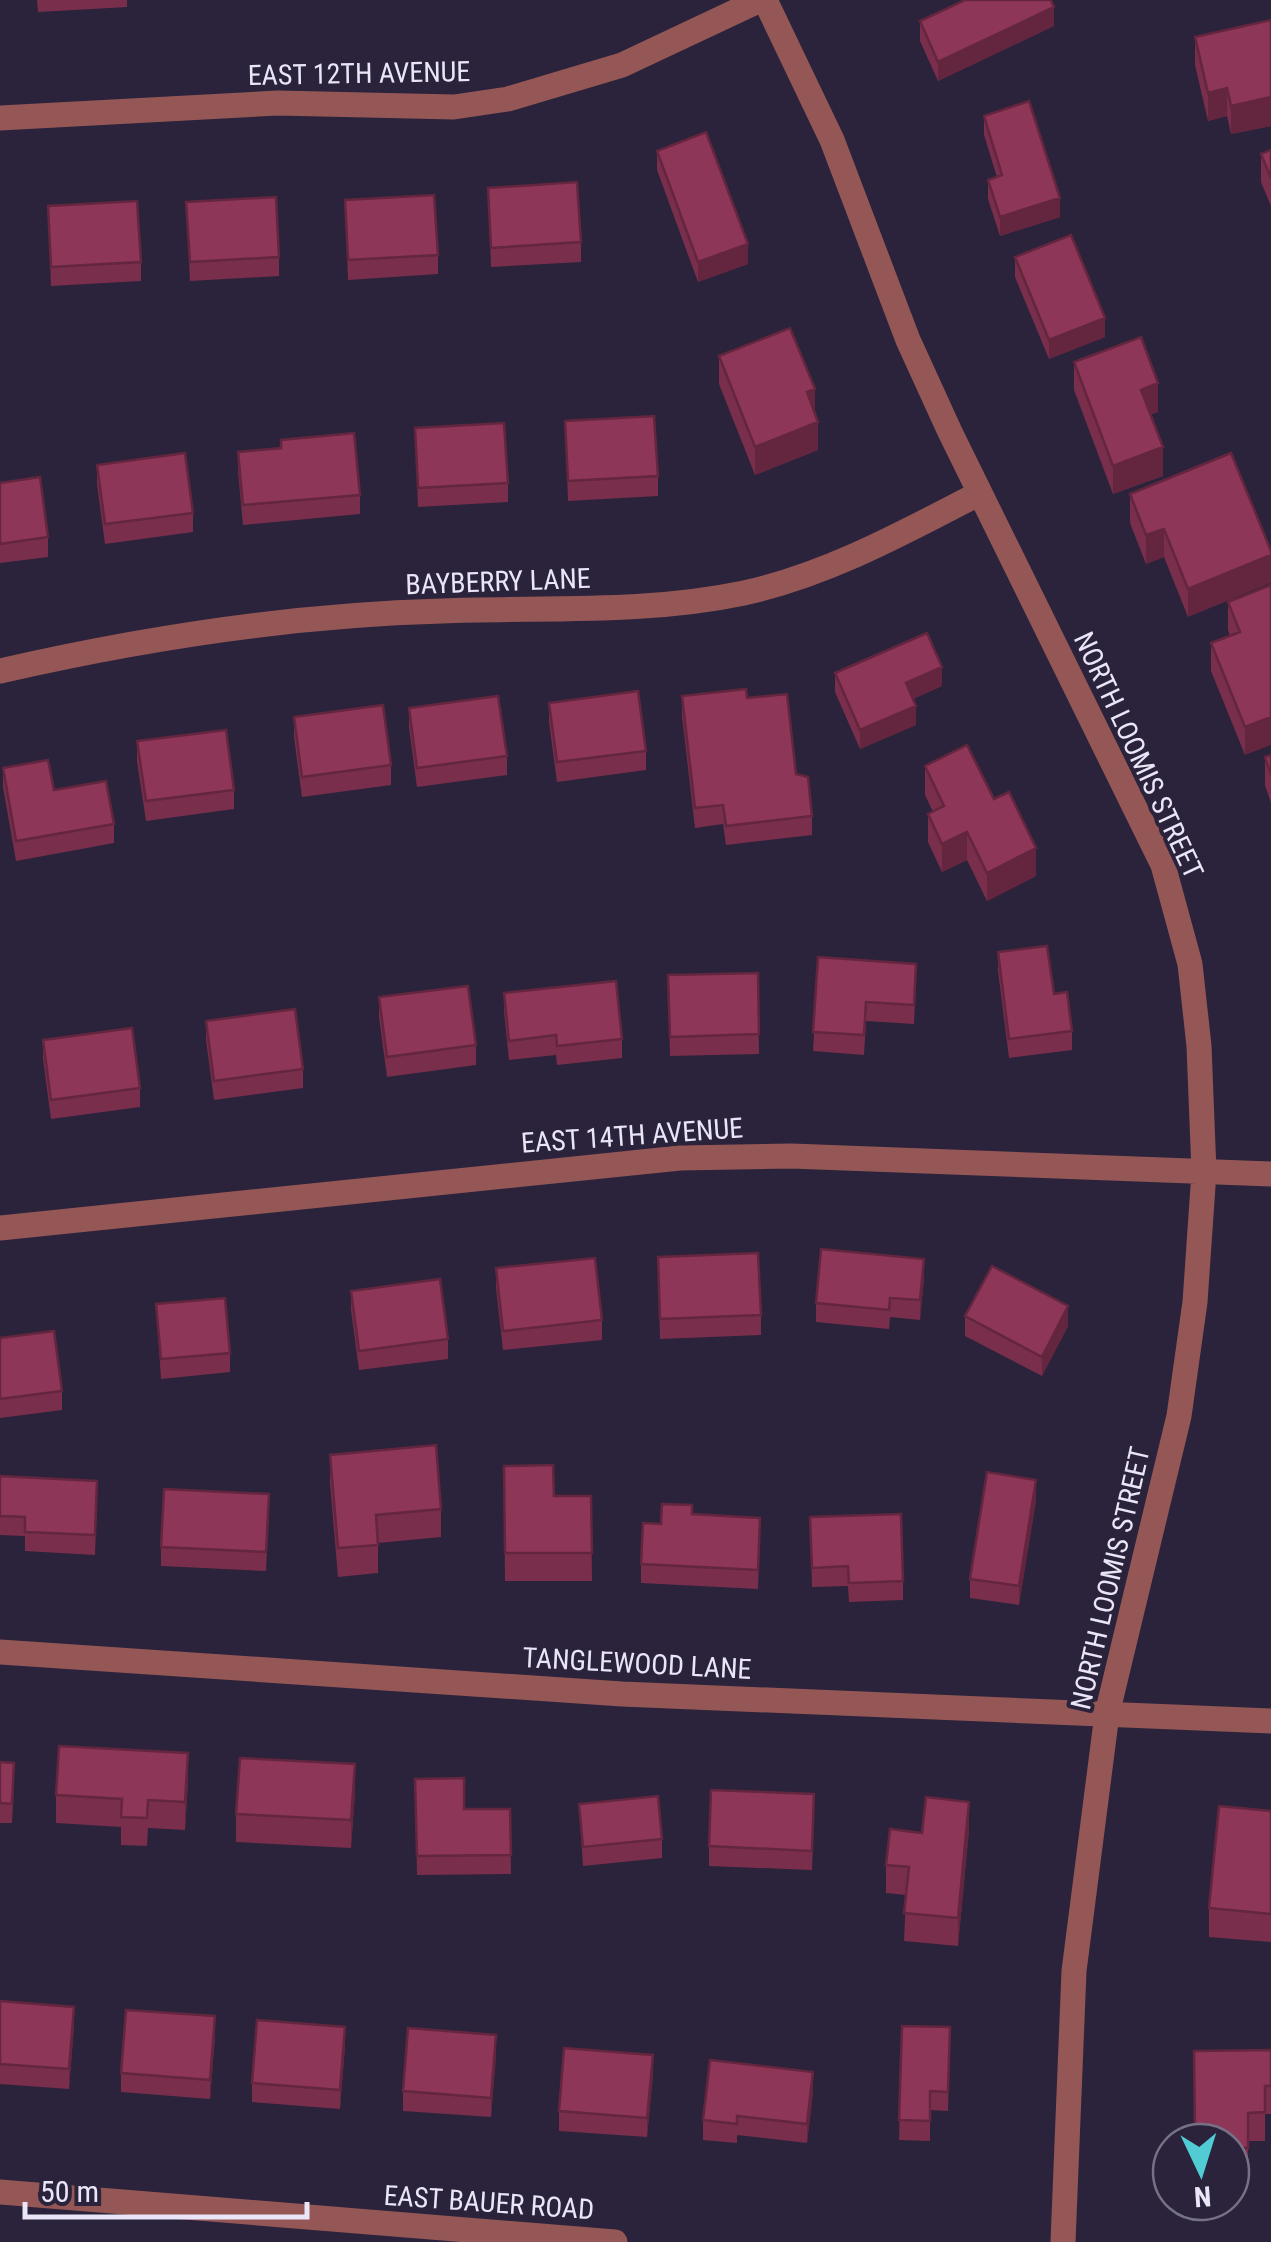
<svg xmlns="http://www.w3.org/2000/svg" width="1271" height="2242" font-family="'Roboto Condensed',sans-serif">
	<rect width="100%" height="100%" fill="#2a233b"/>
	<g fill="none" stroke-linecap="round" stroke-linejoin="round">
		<path stroke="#955756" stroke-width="25" d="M765 0 832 140 908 340 950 432 1163 865 1190 964 1199 1046 1204 1172 1195 1302 1179 1416 1107 1714 1074 1971 1063 2242
			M0 118 278 103 454 107 508 99 622 65 760 0
			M0 671C144 638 294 615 442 611 543 607 644 614 744 593 827 575 905 532 980 493
			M0 1228 680 1158 791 1156 1271 1174
			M0 1652 622 1694 1271 1721
			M0 2192 615 2242"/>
	</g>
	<path fill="#792e4c" d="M37 0H127V7L38 12Z
		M1271 20V126L1231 134 1227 116 1208 121 1195 65V37Z
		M920 21 1054 26 938 81 920 41Z
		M984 116 1060 217 1000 236 988 199V180L997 177 984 135Z
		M1271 150V206L1261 182V154Z
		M657 151 748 264 698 282 657 170Z
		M488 188 581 242V262L491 267Z
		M345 200 438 255V274L348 280Z
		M186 202 279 257V276L190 281Z
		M48 206 141 262V281L51 286Z
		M1015 257 1105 337 1049 359 1015 277Z
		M719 356 815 414 818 450 755 475 719 384Z
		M1074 362 1158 412 1150 414 1163 476 1113 494 1074 390Z
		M565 421 658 476V496L568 501Z
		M415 428 508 483V502L418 507Z
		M281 448 360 495V514L243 525 238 472V452Z
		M97 465 193 513V532L105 544 97 484Z
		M0 483 48 537V557L0 563Z
		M1130 494 1271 551 1188 617 1164 557 1146 564 1130 523Z
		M1271 585 1245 755 1211 671V643L1230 636 1228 630V602Z
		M835 673 942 686 913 699 916 725 860 749 835 692Z
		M682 696 747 698 796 774 812 816V835L726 845 723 824 695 828 682 716Z
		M549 703 646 751V770L557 782 549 722Z
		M409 708 507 756V775L417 787 409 727Z
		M294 717 391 765V785L302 797 294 737Z
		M137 741 234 790V809L146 821 137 761Z
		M1271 755V803L1265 785V757Z
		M925 766 994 799 1036 876 987 901 967 860 942 872 928 842V814L933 812 925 795Z
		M3 768 114 824V843L16 861 3 787Z
		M998 952 1054 994 1072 1031V1050L1009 1058 998 971Z
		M818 957 916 983 914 1024 866 1021 864 1055 813 1051Z
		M758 973 759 1054 670 1056 668 975Z
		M504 993 622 1039V1058L557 1065 556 1055 509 1060 504 1012Z
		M379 997 476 1045V1065L387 1077 379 1017Z
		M206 1021 303 1069V1088L214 1100 206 1040Z
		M43 1040 140 1088V1107L51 1119 43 1059Z
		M658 1257 761 1315V1335L660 1339Z
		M496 1268 602 1320V1340L503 1350 496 1288Z
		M924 1279 920 1320 890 1317 889 1329 816 1322V1303Z
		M351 1291 448 1339V1359L359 1370 351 1310Z
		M156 1304 230 1353V1372L161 1379Z
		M965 1316 1068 1326 1042 1376 965 1336Z
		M0 1338 62 1391V1410L0 1418Z
		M330 1455 441 1509V1537L378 1543V1573L338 1577 330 1483Z
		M504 1466 554 1496H591L592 1581H505Z
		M0 1476 97 1500 95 1555 25 1551V1536L0 1535Z
		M1036 1500 1019 1605 970 1598V1579Z
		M269 1513 266 1571 161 1566V1547Z
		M692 1514 760 1537 758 1589 641 1583V1564L661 1524Z
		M810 1517 903 1581V1600L849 1602 848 1586 812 1587Z
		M0 1762 14 1782 12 1823H0Z
		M415 1779 464 1809H510L511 1874 417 1875Z
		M188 1781 185 1830 148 1828 147 1846 121 1845V1827L56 1823V1795Z
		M355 1792 351 1848 236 1842V1814Z
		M579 1804 662 1839V1858L583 1866Z
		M1271 1811V1942L1209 1937V1908Z
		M814 1814 812 1870 709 1866V1846Z
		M969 1830 958 1946 904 1941 906 1895 886 1893V1865L922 1833Z
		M0 2001 74 2026 69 2089 0 2084Z
		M902 2026 950 2027 948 2111 930 2110V2141L899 2140Z
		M215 2036 210 2099 121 2092V2073Z
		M345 2046 340 2109 252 2102V2083Z
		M1271 2050V2114H1265V2141H1248V2176H1231V2142Z
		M496 2055 491 2117 403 2111V2091Z
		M653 2074 647 2137 559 2131V2111Z
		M813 2092 807 2143 737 2135V2143L703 2140V2120Z"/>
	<path fill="#63263e" d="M1054 7V26L938 81V62Z
		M1227 88V116L1208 121V93Z
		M1271 97V126L1231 134V106Z
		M1060 198V217L1000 236V217Z
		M748 244V264L698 282V262Z
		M1105 318V337L1049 359V340Z
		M1158 383V412L1141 418V390Z
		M815 389V417L807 392Z
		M818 422V450L755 475V447Z
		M1163 447V476L1113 494V466Z
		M1164 529V557L1146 564V535Z
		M1271 555V583L1188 617V589Z
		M942 667V686L906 702V683Z
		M916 706V725L860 749V730Z
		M1271 717V745L1245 755V727Z
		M967 832V860L942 872V844Z
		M1036 848V876L987 901V873Z
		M924 1259V1279L920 1320V1300Z
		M1068 1306V1326L1042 1376V1357Z
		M1036 1480V1500L1019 1605V1586Z
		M188 1753V1781L185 1830V1802Z
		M355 1764V1792L351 1848V1820Z
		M969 1802V1830L958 1946V1918Z
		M74 2007V2026L69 2089V2069Z
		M215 2016V2036L210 2099V2080Z
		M345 2027V2046L340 2109V2090Z
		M496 2035V2055L491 2117V2098Z
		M653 2055V2074L647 2137V2118Z
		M813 2072V2092L807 2143V2124Z"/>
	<path fill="#8d3658" stroke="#63263e" stroke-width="2.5" d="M965 0H1051L1054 7 938 62 920 21Z
		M1271 20V97L1231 106 1227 88 1208 93 1195 37Z
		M1029 101 1060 198 1000 217 988 180 1002 175 984 116Z
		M706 132 748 244 698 262 657 151Z
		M1271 150V178L1261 154Z
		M577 182 581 242 491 248 488 188Z
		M434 195 438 255 348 260 345 200Z
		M276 197 279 257 190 262 186 202Z
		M137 201 141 262 51 267 48 206Z
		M1071 235 1105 318 1049 340 1015 257Z
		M790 328 815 389 807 392 818 422 755 447 719 356Z
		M1141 337 1158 383 1141 390 1163 447 1113 466 1074 362Z
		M654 416 658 476 568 481 565 421Z
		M504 423 508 483 418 488 415 428Z
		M354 433 360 495 243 505 238 452 281 448V440Z
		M185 453 193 513 105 524 97 465Z
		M1231 453 1271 551V555L1188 589 1164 529 1146 535 1130 494Z
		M40 477 48 537 0 544V483Z
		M1271 585V717L1245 727 1211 643 1240 632 1228 602Z
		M927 633 942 667 906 683 916 706 860 730 835 673Z
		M746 689 747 698 787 694 796 774 808 777 812 816 726 826 723 805 695 808 682 696Z
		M638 691 646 751 557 762 549 703Z
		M498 696 507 756 417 768 409 708Z
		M383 705 391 765 302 777 294 717Z
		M226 730 234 790 146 801 137 741Z
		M967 745 994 799 1009 792 1036 848 987 873 967 832 942 844 928 814 944 806 925 766Z
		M1271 755V775L1265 757Z
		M48 760 54 790 106 781 114 824 16 841 3 768Z
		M1047 946 1054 994 1067 992 1072 1031 1009 1039 998 952Z
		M818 957 916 964 914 1005 866 1002 864 1035 813 1032Z
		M758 973 759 1034 670 1037 668 975Z
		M616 981 622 1039 557 1046 556 1035 509 1041 504 993Z
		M468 986 476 1045 387 1057 379 997Z
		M295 1009 303 1069 214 1081 206 1021Z
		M132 1028 140 1088 51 1100 43 1040Z
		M821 1249 924 1259 920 1300 890 1298 889 1310 816 1303Z
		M758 1253 761 1315 660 1319 658 1257Z
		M595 1258 602 1320 503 1331 496 1268Z
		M992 1266 1068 1306 1042 1357 965 1316Z
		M440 1279 448 1339 359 1351 351 1291Z
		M225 1298 230 1353 161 1359 156 1304Z
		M54 1331 62 1391 0 1399V1338Z
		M436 1445 441 1509 376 1515 378 1545 338 1548 330 1455Z
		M553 1465 554 1496H591L592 1553H505L504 1466Z
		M987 1472 1036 1480 1019 1586 970 1579Z
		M0 1476 97 1481 95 1535 25 1532V1517L0 1516Z
		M164 1489 269 1494 266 1552 161 1547Z
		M662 1504 692 1505V1514L760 1518 758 1570 641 1564 643 1523 661 1524Z
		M901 1514 903 1581 849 1583 848 1566 812 1568 810 1517Z
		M59 1746 188 1753 185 1802 148 1800 147 1818 121 1817 122 1799 56 1795Z
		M240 1758 355 1764 351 1820 236 1814Z
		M0 1762 14 1763 12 1804 0 1803Z
		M464 1778V1809H510L511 1855 417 1856 415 1779Z
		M711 1790 814 1794 812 1851 709 1846Z
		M658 1796 662 1839 583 1847 579 1804Z
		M926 1797 969 1802 958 1918 904 1913 909 1867 886 1865 890 1829 922 1833Z
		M1219 1806 1271 1811V1914L1209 1908Z
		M0 2001 74 2007 69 2069 0 2064Z
		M126 2010 215 2016 210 2080 121 2073Z
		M257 2020 345 2027 340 2090 252 2083Z
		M902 2026 950 2027 948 2092 930 2091V2121L899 2120Z
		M408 2028 496 2035 491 2098 403 2091Z
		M564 2048 653 2055 647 2118 559 2111Z
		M1271 2050V2086H1265V2112L1248 2113V2148H1231V2142H1195L1194 2051Z
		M710 2060 813 2072 807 2124 737 2116V2124L703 2120Z"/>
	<g text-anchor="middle" stroke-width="8" stroke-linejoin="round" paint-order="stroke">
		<g font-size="28" fill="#eae6f7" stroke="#2a233b">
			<text transform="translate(359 73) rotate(-1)" y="10">EAST 12TH AVENUE</text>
			<text transform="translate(498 581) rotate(-2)" y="10">BAYBERRY LANE</text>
			<text transform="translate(1139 755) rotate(65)" y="10">NORTH LOOMIS STREET</text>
			<text transform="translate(632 1135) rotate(-4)" y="10">EAST 14TH AVENUE</text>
			<text transform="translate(1110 1578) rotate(-77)" y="10">NORTH LOOMIS STREET</text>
			<text transform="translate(637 1663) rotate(3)" y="10">TANGLEWOOD LANE</text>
			<text transform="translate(489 2202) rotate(4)" y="10">EAST BAUER ROAD</text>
		</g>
	</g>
	<g transform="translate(1201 2172) rotate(176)"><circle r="48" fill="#2a233b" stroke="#777186" stroke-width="2.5"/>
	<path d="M0-8L18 38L0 25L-18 38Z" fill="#51ccd5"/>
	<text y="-15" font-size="28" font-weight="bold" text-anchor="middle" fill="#eae6f7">N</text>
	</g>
	<path d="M25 2202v15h282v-15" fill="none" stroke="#eae6f7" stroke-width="5"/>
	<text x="40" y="2202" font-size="30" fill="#eae6f7" stroke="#2a233b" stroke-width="8" paint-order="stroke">50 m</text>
</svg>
